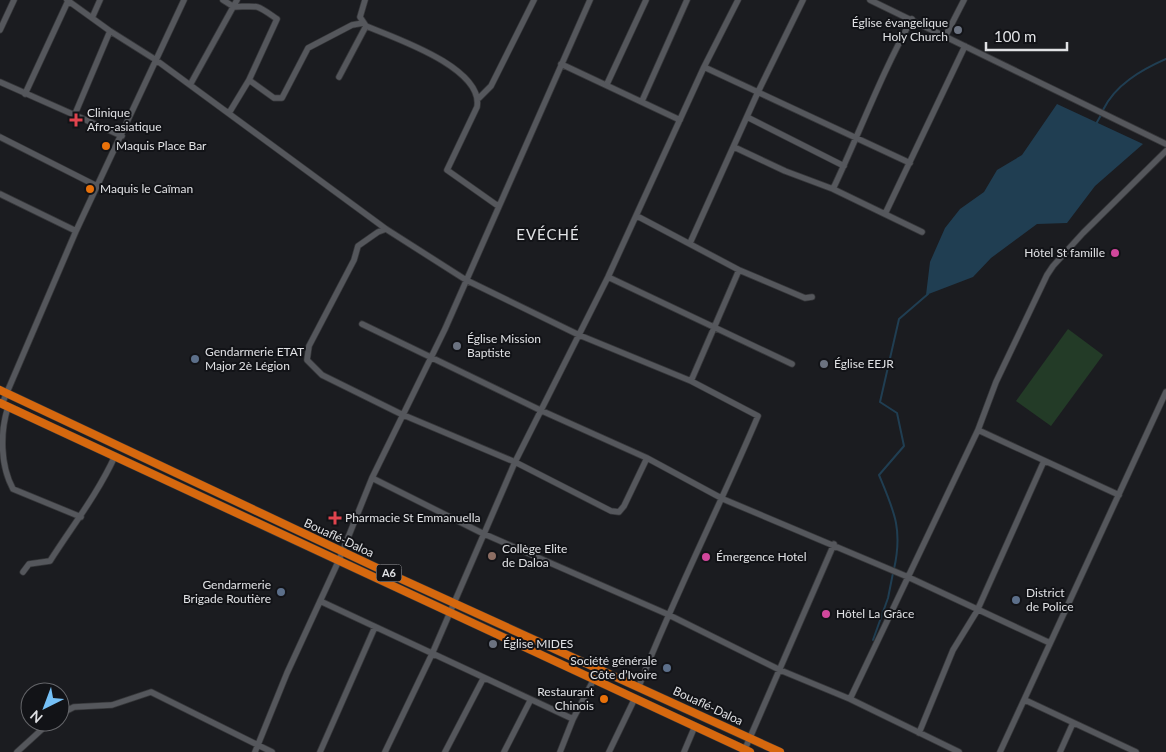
<svg xmlns="http://www.w3.org/2000/svg" width="1166" height="752" font-family="Lato,sans-serif">
	<rect width="100%" height="100%" fill="#1b1c20"/>
	<path fill="#233b27" d="M1068 329 1103 355 1051 426 1016 401Z"/>
	<path fill="#203e52" d="M1057 104 1143 144 1095 186 1067 223 1037 224 991 258 973 277 926 295 930 262 945 228 960 209 984 192 997 170 1022 155Z"/>
	<g fill="none" stroke-linecap="round" stroke-linejoin="round">
		<path stroke="#203e52" stroke-width="2" d="M1103 110C1115 85 1141 70 1166 59
			M1096 124 1101 115
			M894 569C903 529 894 511 879 475L904 446 897 413 880 402 899 319 928 294
			M873 640 888 598 893 573"/>
		<defs>
			<path id="minor" d="M67 0 110 31 156 60 386 229 466 280 579 335 691 381 758 416C720 506 675 594 639 686
				M223 0 234 7C260 6 255 4 277 19L249 80 274 98H282L308 48 352 25 363 23
				M365 0 360 17 366 26C395 38 484 68 477 107L447 170 498 206
				M870 0 1166 144
				M92 18 100 0
				M0 30 14 0
				M945 37 964 0
				M561 64 680 120
				M704 67 910 163
				M339 77 366 26
				M0 82 122 136
				M607 84 646 0
				M190 85 237 0
				M25 94 68 1
				M479 98 491 86 534 0
				M642 101 687 0
				M229 113 249 80
				M75 114 110 31
				M747 117 844 166
				M0 137 97 186
				M734 147 785 171 833 189 922 232
				M833 189C860 132 881 74 912 19
				M0 194 76 231
				M885 214 965 46
				M637 216 739 270 805 298 812 297
				M386 229 378 232 358 246 354 260 309 346 307 360 322 375 401 414 515 462 611 511 619 512 624 506 647 458
				M690 243 758 92 803 0
				M608 277 792 364
				M362 324 540 410 647 458 723 499 908 577 1050 643
				M691 381 739 270
				M2 404 76 231 184 0
				M8 407C0 432 0 465 13 489L81 517
				M978 430 1119 495
				M372 478 482 533 667 614 780 670 850 699 959 752
				M23 572 29 564 50 561C73 525 97 495 115 456
				M320 601 573 719
				M850 699 978 430 996 382 1047 275 1053 266 1083 233 1166 151
				M1025 700 1136 752
				M60 714 74 707 112 705 151 692 272 752
				M919 733 953 650 977 611 1044 461
				M745 749 834 544
				M17 752 50 722
				M255 752 287 673 339 560 372 478 445 329 590 0
				M320 752 375 627
				M385 752 432 654 515 462 608 277 704 67 738 0
				M445 752 483 679
				M504 752 530 701
				M560 752 573 719 594 679
				M609 752 635 698
				M684 752 695 726
				M1000 752 1166 392
				M1060 752 1073 723"/>
			<path id="highway" d="M0 390 388 573 780 752
				M0 403 750 752"/>
		</defs>
		<use href="#minor" stroke="#36373a" stroke-width="7"/>
		<use href="#highway" stroke="#36373a" stroke-width="9"/>
		<use href="#minor" stroke="#55575c" stroke-width="5.5"/>
		<use href="#highway" stroke="#d6680e" stroke-width="8"/>
	</g>
	<g fill="#6b7280" stroke="#121317" stroke-width="2">
		<circle cx="958" cy="30" r="5"/>
		<circle cx="457" cy="346" r="5"/>
		<circle cx="824" cy="364" r="5"/>
		<circle cx="493" cy="644" r="5"/>
	</g>
	<g fill="#e0444e" stroke="#121317" stroke-width="2">
		<path d="M73.5 112.5h5v5h5v5h-5v5h-5v-5h-5v-5h5z"/>
		<path d="M332.5 510.5h5v5h5v5h-5v5h-5v-5h-5v-5h5z"/>
	</g>
	<g fill="#e8710a" stroke="#121317" stroke-width="2">
		<circle cx="106" cy="146" r="5"/>
		<circle cx="90" cy="189" r="5"/>
		<circle cx="604" cy="699" r="5"/>
	</g>
	<g fill="#d1479c" stroke="#121317" stroke-width="2">
		<circle cx="1115" cy="253" r="5"/>
		<circle cx="706" cy="557" r="5"/>
		<circle cx="826" cy="614" r="5"/>
	</g>
	<g fill="#5c6f8a" stroke="#121317" stroke-width="2">
		<circle cx="195" cy="359" r="5"/>
		<circle cx="281" cy="592" r="5"/>
		<circle cx="1016" cy="600" r="5"/>
		<circle cx="667" cy="668" r="5"/>
	</g>
	<circle fill="#8d6e63" stroke="#121317" stroke-width="2" cx="492" cy="556" r="5"/>
	<g text-anchor="middle" stroke-width="4" stroke-linejoin="round" paint-order="stroke">
		<rect fill="#121317" stroke="#a2a3a6" stroke-width="1" x="376.5" y="564.5" width="25" height="17" rx="4"/>
		<g font-size="11" font-weight="bold" fill="#e0e1e4">
			<text x="389" y="577">A6</text>
		</g>
		<g font-size="12" fill="#e0e1e4" stroke="#121317" text-anchor="start">
			<text x="948" y="27" text-anchor="end">Église évangelique<tspan x="948" dy="14">Holy Church</tspan></text>
			<text x="87" y="117">Clinique<tspan x="87" dy="14">Afro-asiatique</tspan></text>
			<text x="116" y="150">Maquis Place Bar</text>
			<text x="100" y="193">Maquis le Caïman</text>
			<text x="1105" y="257" text-anchor="end">Hôtel St famille</text>
			<text x="467" y="343">Église Mission<tspan x="467" dy="14">Baptiste</tspan></text>
			<text x="205" y="356">Gendarmerie ETAT<tspan x="205" dy="14">Major 2è Légion</tspan></text>
			<text x="834" y="368">Église EEJR</text>
			<text x="345" y="522">Pharmacie St Emmanuella</text>
			<text x="502" y="553">Collège Elite<tspan x="502" dy="14">de Daloa</tspan></text>
			<text x="716" y="561">Émergence Hotel</text>
			<text x="271" y="589" text-anchor="end">Gendarmerie<tspan x="271" dy="14">Brigade Routière</tspan></text>
			<text x="1026" y="597">District<tspan x="1026" dy="14">de Police</tspan></text>
			<text x="836" y="618">Hôtel La Grâce</text>
			<text x="503" y="648">Église MIDES</text>
			<text x="657" y="665" text-anchor="end">Société générale<tspan x="657" dy="14">Côte d’Ivoire</tspan></text>
			<text x="594" y="696" text-anchor="end">Restaurant<tspan x="594" dy="14">Chinois</tspan></text>
		</g>
		<g font-size="12" fill="#e0e1e4" stroke="#121317">
			<text transform="translate(339 538) rotate(25)" y="4">Bouaflé-Daloa</text>
			<text transform="translate(708 706) rotate(25)" y="4">Bouaflé-Daloa</text>
		</g>
		<g font-size="15" letter-spacing="1" fill="#e0e1e4" stroke="#121317">
			<text x="548" y="240">EVÉCHÉ</text>
		</g>
	</g>
	<g transform="translate(45 707) rotate(222)"><circle r="24" fill="#121317" stroke="#646569"/>
	<path d="M0-4L9 19L0 12L-9 19Z" fill="#75c0f6"/>
	<text y="-8" font-size="14" font-weight="bold" text-anchor="middle" fill="#e0e1e4">N</text>
	</g>
	<path d="M986 42v8h81v-8" fill="none" stroke="#e0e1e4" stroke-width="2.5"/>
	<text x="994" y="42" font-size="15" fill="#e0e1e4" stroke="#121317" stroke-width="4" paint-order="stroke">100 m</text>
</svg>
